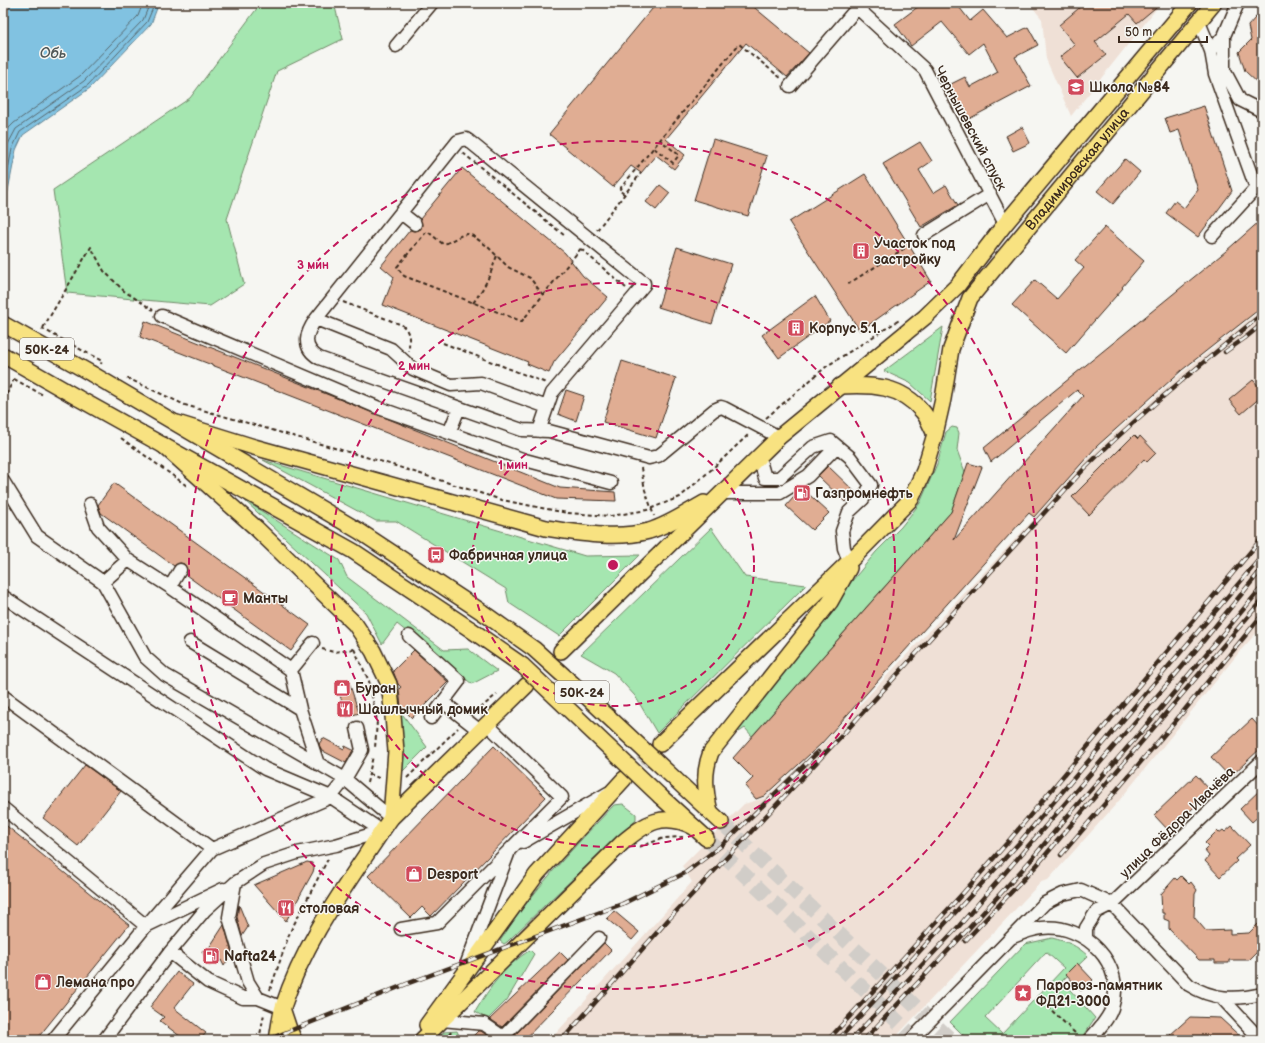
<svg xmlns="http://www.w3.org/2000/svg" width="1265" height="1043" font-family="'Balsamiq Sans',sans-serif">
	<rect width="100%" height="100%" fill="#f6f6f2"/>
	<filter id="ink" filterUnits="userSpaceOnUse"><feTurbulence type="fractalNoise" baseFrequency=".025" numOctaves="2"/><feDisplacementMap in="SourceGraphic" scale="8" xChannelSelector="R" yChannelSelector="G"/><feConvolveMatrix kernelMatrix="1 2 1 2 8 2 1 2 1" color-interpolation-filters="sRGB"/></filter>
	<g filter="url(#ink)">
		<path fill="#efe0d6" d="M1029 3H1161L1071 116 1046 59 1042 19Z
			M1262 309V627L1241 650 1118 802 1048 880 1041 882 893 1040H550L692 882 682 866 744 804 765 798 823 744 1035 518 1098 448 1183 372Z"/>
		<path fill="#a5e6b0" stroke="#708867" fill-rule="evenodd" d="M261 3H334L343 39 277 71 227 219 244 284 210 306 67 293 53 190 190 98Z
			M943 327 930 401 910 383 884 371Z
			M952 427 957 428 959 433 957 450 965 472 951 512 752 736 745 728 739 732 737 727 749 711 787 670 797 653 817 630 852 581 876 552 901 527 920 503 937 464 946 432Z
			M263 460 585 556 640 555 559 636 509 603 506 589 396 521H376Z
			M244 500 339 560 347 577 444 650 468 649 497 671 472 684 397 624 382 644 366 613Z
			M711 528 745 577 806 585 657 733 635 696 614 673 581 654Z
			M400 711 427 747 400 774Z
			M623 804 636 814V819L634 822 547 903 507 942 504 944 500 941C532 891 573 848 614 805Z
			M1052 938C1068 942 1076 945 1088 956L1062 981 1095 1018 1082 1037 1077 1040H968L950 1022 1025 944ZM1046 952 1064 968 1002 1034 985 1018Z
			M530 950 534 954 507 1000 488 1019 475 1012C491 985 504 967 530 950Z
			M457 1031 460 1038 458 1040H437L444 1032Z"/>
		<path fill="#81c2e1" stroke="#658593" d="M3 3H159L151 24 90 88 23 135 16 150 3 216Z"/>
		<g fill="none" stroke-linecap="round" stroke-linejoin="round">
			<path stroke="#57676c" stroke-width="1" d="M3 141 9 128 14 123 80 76 138 16 143 3
				M3 168 7 146 16 129 84 81 143 20 150 3
				M3 195 12 149 20 132 88 85 147 22 155 3"/>
		</g>
		<path fill="#e0ad93" stroke="#3b2a1e" d="M657 3H749L809 53 787 77 746 43 666 139 685 155 674 169 656 155 641 173 631 166 613 187 549 134Z
			M923 3H956L970 21 983 10 1007 38 1028 27 1038 45 1015 57 1031 86 965 121 947 86 965 77 970 87 998 72 983 43 969 54 942 22 911 46 895 24Z
			M1085 3H1161L1137 23 1129 14 1095 42 1106 55 1077 78 1060 57 1075 45 1059 25Z
			M1262 10V87L1245 71 1239 52 1251 40 1248 26Z
			M1204 106 1232 191 1198 237 1166 213 1175 201 1184 208 1198 190 1179 130 1170 133 1165 118Z
			M1022 127 1030 143 1013 151 1006 136Z
			M713 139 767 156 748 216 694 200Z
			M920 142 932 161 919 170 933 193 946 185 958 205 921 227 883 164Z
			M1125 159 1140 172 1113 204 1097 191Z
			M462 168 565 253 583 276 608 297 554 362 549 373 527 364 528 362 383 305 394 277 381 266 410 230 414 231 421 229 422 225 420 219Z
			M865 174 931 281 860 331 789 222Z
			M660 185 670 193 656 210 646 202Z
			M1262 219V307L1182 370 1097 446 1034 517 1029 513 821 744 764 796 756 799 745 786 753 778 733 758 951 512 968 463 982 467 954 540 1083 396 1077 390 991 462 984 448 1226 251Z
			M1105 227 1144 261 1122 287 1123 288 1066 353 1012 305 1035 280 1057 299 1084 268 1075 260Z
			M677 247 731 264 712 324 658 307Z
			M815 296 830 321 779 358 762 335Z
			M145 321 560 488 615 492 616 501 556 499 140 337Z
			M622 361 676 378 656 438 603 422Z
			M1253 380 1262 390V396L1241 414 1229 400Z
			M566 390 584 396 576 421 558 414Z
			M1134 435 1138 439 1140 436 1156 453 1147 462 1144 459 1089 515 1072 497Z
			M828 466 855 492 845 502 818 476Z
			M114 483 310 625 291 651 186 575 187 570 184 564 180 563 174 566 101 513 98 505Z
			M802 488 829 513 812 530 786 506Z
			M414 650 448 682 412 718 401 707 399 689 401 687 398 684 393 671Z
			M349 682 359 713 347 717 337 686Z
			M1252 719 1262 730V747L1230 777 1211 757Z
			M323 738 344 749 345 746 353 750 346 763 321 750 319 744Z
			M494 746 546 797 431 916 422 907 411 918 368 876Z
			M85 765 121 791 78 846 43 818Z
			M1196 775 1211 791 1169 831 1154 815Z
			M1262 788V813L1252 822 1240 809Z
			M3 823 129 925 36 1040H3Z
			M1232 826 1250 845 1235 859 1237 861 1220 877 1205 861 1209 856 1204 850 1208 846 1205 843 1217 831 1219 833 1223 830 1225 832Z
			M307 862 312 863 314 868 313 872 286 921 254 885Z
			M1181 876 1189 884 1191 882 1197 890 1195 894 1194 917 1206 931 1230 930V934L1249 933 1262 920V947L1249 960H1229V963H1215V960H1199L1169 929V921L1164 919V913H1162L1161 894 1175 878 1177 880Z
			M239 905 248 927 242 936 237 917Z
			M614 911 639 932 632 940 607 919Z
			M224 925 232 953 224 966 221 960 209 966 202 951 209 948Z
			M604 943 611 950 524 1040H510Z
			M560 952 568 960 502 1027 490 1019Z
			M1077 963 1093 980 1081 991 1066 974Z
			M177 972 193 984 174 1008 206 1033 200 1040H185L160 1021 164 1017 150 1007Z
			M1190 1017 1220 1018 1244 1040H1175L1170 1035Z
			M478 1031H481L493 1040H469Z"/>
		<g fill="none" stroke-linecap="round" stroke-linejoin="round">
			<path stroke="#d1cdc8" stroke-width="15" stroke-dasharray="15 8" stroke-linecap="butt" d="M527 685 561 651
				M625 779 658 746
				M721 822 951 1040
				M706 838 917 1040"/>
			<defs>
				<path id="minor" d="M852 3 925 70 1005 224
					M1238 3 1224 36V70L1240 100 1262 111
					M1199 22 1211 51
					M396 46 432 3
					M790 86 857 8
					M401 213 415 224
					M924 235 990 194
					M1212 236 1256 188 1215 74 1211 51 1224 36
					M162 316 379 408 525 460 611 483
					M316 319 391 349 413 369 451 385 481 383 547 407
					M539 431 552 393 644 285V283L469 141 466 139 458 141 316 319C306 333 301 347 319 358L522 430 549 431 649 458 658 456 662 453 714 410 721 407 724 408 779 437
					M449 433 459 408
					M759 457 765 478H779L813 447 831 441 850 457 871 485 863 499 849 512 842 531 844 548 849 561
					M3 481 37 536 103 582 145 657 165 675 345 779 391 818
					M722 493H780L808 476 837 446
					M90 504 98 527 128 560 103 582
					M128 560 170 587 291 670 313 643
					M170 587 180 570
					M3 599 4 597 265 769 331 797 212 849 3 696
					M409 636 459 681 431 718
					M190 642 300 709
					M291 670 300 709 318 764
					M443 702 480 731
					M357 728 362 750 345 779 331 797 382 831
					M3 808 146 926 212 849
					M523 842 608 793
					M235 883 229 917 248 982 258 998
					M401 929 437 923 562 797 487 724
					M1013 937C1022 933 1032 929 1042 928 1085 923 1127 965 1112 1008 1108 1020 1097 1031 1089 1040
					M1086 938V928L1096 912 1112 904 1262 761
					M170 952 208 982 243 998H258L283 1008
					M465 968 508 854
					M1221 997 1261 1040
					M442 1020 484 1024 503 1037
					M53 1040 146 926 223 889
					M104 1040 170 952 205 910 235 883 264 864 297 853 336 845 382 831
					M500 1040 599 938
					M911 1040 1045 903 1063 894 1081 890 1112 904 1189 985C1213 1000 1235 1000 1262 994"/>
				<g id="major">
					<path d="M92 374 359 531 482 612"/>
					<path d="M840 386C872 384 901 385 923 412 928 418 931 427 935 434"/>
					<path d="M78 398 353 551 470 629"/>
					<path d="M177 423 254 447 546 528C579 533 616 540 649 531 669 525 686 513 704 503"/>
					<path d="M163 445 256 528 355 624 373 651 389 684 393 716 396 751 391 818"/>
					<path d="M561 651 779 437 925 317 958 285 1005 224 1190 3"/>
					<path id="s1" d="M660 744 857 554 911 499 924 471 935 434 943 399 951 349 970 298 1214 3"/>
					<path d="M676 780 721 822"/>
					<path d="M660 796 706 838"/>
					<path d="M710 812C705 790 703 773 711 752L830 602 849 568"/>
					<path d="M283 1011 289 1029 294 1040"/>
					<path d="M427 1025 537 874 624 779"/>
					<path d="M277 1040C279 1029 280 1017 283 1007 304 942 345 887 382 831L391 818 527 685"/>
					<path d="M422 1040 622 843C646 823 663 811 694 827"/>
				</g>
			</defs>
			<use href="#minor" stroke="#3b2a1e" stroke-width="15"/>
			<use href="#major" stroke="#3b2a1e" stroke-width="18"/>
			<path stroke="#3b2a1e" stroke-width="2" stroke-dasharray="4 3" stroke-linecap="butt" d="M654 148 673 163 679 155 660 140
				M463 153 565 236
				M624 194 619 190 636 169 739 44 782 79
				M597 230 641 173
				M581 249 626 288
				M848 284 905 248
				M543 295 530 278 508 267 487 246 473 236 468 234 462 235 447 243 443 244 427 231 397 267 404 276 521 321H522L582 247
				M343 302 402 325C411 332 409 341 409 351
				M473 303C485 287 491 274 497 255
				M43 328 91 247 104 271 124 291 153 310
				M42 330 43 329 102 361 101 364
				M443 343 546 383
				M127 378 185 405 383 462 502 500 567 513 611 516 647 510 680 497 712 469 748 435
				M14 379 43 395
				M3 401 14 379
				M766 418 827 366 901 319
				M121 438 187 486
				M641 468 645 490 654 516
				M322 649 334 652 354 649
				M354 649 369 681 377 721 375 748
				M475 713 497 694
				M369 774 381 779
				M407 778 458 728
				M367 783 373 756
				M639 847 664 838 683 837
				M270 990 290 932 328 859
				M1037 996 1078 1036
				M259 1040 264 1014
				M445 1040 451 1032"/>
			<use href="#minor" stroke="#f6f6f2" stroke-width="12"/>
			<use href="#major" stroke="#f8e281" stroke-width="15"/>
			<defs>
				<path id="rail" d="M1225 352 1245 338 1262 324
					M1061 855 1174 723 1262 615
					M965 941 1037 865 1262 600
					M267 1040 409 983 622 904 685 873 721 846 818 752
					M562 1040 668 920 846 731 1083 470C1139 414 1201 365 1262 314
					M828 1040 964 892 1007 843 1262 538
					M838 1040 1019 843 1262 556
					M851 1040 959 926 1050 821 1182 667 1262 569
					M864 1040 960 938 1031 860 1071 812 1141 732 1262 587"/>
			</defs>
			<use href="#rail" stroke="#3b2a1e" stroke-width="4.5"/>
			<use href="#rail" stroke="#f6f6f2" stroke-width="3" stroke-dasharray="9" stroke-linecap="butt"/>
			<defs>
				<path id="major-bridge" d="M3 324 92 374
					M3 355 78 398
					M482 612 534 649 585 695 676 780
					M470 629 523 666 660 796"/>
			</defs>
			<use href="#major-bridge" stroke="#3b2a1e" stroke-width="18" stroke-linecap="butt"/>
			<use href="#major-bridge" stroke="#f8e281" stroke-width="15"/>
		</g>
	</g>
	<g fill="none" stroke="#c2185b" stroke-width="2" stroke-dasharray="7 5">
		<circle cx="613" cy="565" r="141"/>
		<circle cx="613" cy="565" r="282"/>
		<circle cx="613" cy="565" r="424"/>
	</g>
	<defs>
		<symbol id="school-square" viewBox="-11 -11 22 22"><rect x="-9" y="-9" width="18" height="18" rx="4" fill="#d1495b" stroke="#f6f6f2"/><path d="M0-5L7-2L0 1L-7-2ZM-4 1L0 2.5L4 1V4Q0 6-4 4Z" fill="#fff"/></symbol>
		<symbol id="building-square" viewBox="-11 -11 22 22"><rect x="-9" y="-9" width="18" height="18" rx="4" fill="#d1495b" stroke="#f6f6f2"/><path d="M-4-6H4V6H1V3H-1V6H-4ZM-2.5-4.3h1.7v1.8h-1.7ZM.8-4.3h1.7v1.8H.8ZM-2.5-1h1.7V.8h-1.7ZM.8-1h1.7V.8H.8Z" fill="#fff"/></symbol>
		<symbol id="fuel-square" viewBox="-11 -11 22 22"><rect x="-9" y="-9" width="18" height="18" rx="4" fill="#d1495b" stroke="#f6f6f2"/><path d="M-5.5-6h7V0h2V4h1.3V-2.5L3-4.5l.8-.8L6-3V5H2.5V1h-1V6h-7ZM-4.2-4.7v3.2H.2V-4.7Z" fill="#fff"/></symbol>
		<symbol id="bus-square" viewBox="-11 -11 22 22"><rect x="-9" y="-9" width="18" height="18" rx="4" fill="#d1495b" stroke="#f6f6f2"/><path d="M-5-6H5V4H4V6H2V4H-2V6H-4V4H-5ZM-3.5-4V0h7V-4ZM-3.5 1.2v1.5H-2V1.2ZM2 1.2v1.5H3.5V1.2Z" fill="#fff"/></symbol>
		<symbol id="cafe-square" viewBox="-11 -11 22 22"><rect x="-9" y="-9" width="18" height="18" rx="4" fill="#d1495b" stroke="#f6f6f2"/><path d="M-5.5-4.5H6V0H3Q3 3.5 0 3.5H-2.5Q-5.5 3.5-5.5 0ZM3-3.2v2h1.7v-2ZM-6 4.5H4V6H-6Z" fill="#fff"/></symbol>
		<symbol id="shop-square" viewBox="-11 -11 22 22"><rect x="-9" y="-9" width="18" height="18" rx="4" fill="#d1495b" stroke="#f6f6f2"/><path d="M-5-2.5h2.3a2.7 3.5 0 0 1 5.4 0H5L5.5 6h-11ZM-1.5-2.5h3a1.5 2.3 0 0 0-3 0Z" fill="#fff"/></symbol>
		<symbol id="restaurant-square" viewBox="-11 -11 22 22"><rect x="-9" y="-9" width="18" height="18" rx="4" fill="#d1495b" stroke="#f6f6f2"/><path d="M-5-6h1v4h1v-4h1v4h1v-4h1v5L-1.5 .5V6h-2V.5L-5-1ZM5-6V6H3V1.5H1.5Q1.5-4 5-6Z" fill="#fff"/></symbol>
		<symbol id="sight-square" viewBox="-11 -11 22 22"><rect x="-9" y="-9" width="18" height="18" rx="4" fill="#d1495b" stroke="#f6f6f2"/><path d="M0-6L1.8-2.2L6-1.7L2.9 1.2L3.7 5.4L0 3.3L-3.7 5.4L-2.9 1.2L-6-1.7L-1.8-2.2Z" fill="#fff"/></symbol>
	</defs>
	<g fill-rule="evenodd">
		<use href="#school-square" x="1066" y="77" width="20" height="20"/>
		<use href="#building-square" x="851" y="241" width="20" height="20"/>
		<use href="#building-square" x="786" y="318" width="20" height="20"/>
		<use href="#fuel-square" x="792" y="483" width="20" height="20"/>
		<use href="#bus-square" x="426" y="545" width="20" height="20"/>
		<use href="#cafe-square" x="220" y="588" width="20" height="20"/>
		<use href="#shop-square" x="332" y="678" width="20" height="20"/>
		<use href="#restaurant-square" x="335" y="699" width="20" height="20"/>
		<use href="#shop-square" x="404" y="864" width="20" height="20"/>
		<use href="#restaurant-square" x="276" y="898" width="20" height="20"/>
		<use href="#fuel-square" x="201" y="946" width="20" height="20"/>
		<use href="#shop-square" x="33" y="972" width="20" height="20"/>
		<use href="#sight-square" x="1013" y="983" width="20" height="20"/>
	</g>
	<g text-anchor="middle" stroke-width="3" stroke-linejoin="round" paint-order="stroke">
		<g fill="#f6f6f2" stroke="#73675e" stroke-width="1">
			<rect x="20" y="338" width="54" height="22" rx="3"/>
			<rect x="555" y="681" width="54" height="22" rx="3"/>
		</g>
		<g font-size="13" font-weight="bold" fill="#3b2a1e">
			<text x="47" y="354">50К-24</text>
			<text x="582" y="697">50К-24</text>
		</g>
		<g font-size="14" font-weight="bold" fill="#3b2a1e" stroke="#f6f6f2" text-anchor="start">
			<text x="1089" y="92">Школа №84</text>
			<text x="874" y="248">Участок под<tspan x="874" dy="16">застройку</tspan></text>
			<text x="809" y="333">Корпус 5.1.</text>
			<text x="815" y="498">Газпромнефть</text>
			<text x="449" y="560">Фабричная улица</text>
			<text x="243" y="603">Манты</text>
			<text x="355" y="693">Буран</text>
			<text x="358" y="714">Шашлычный домик</text>
			<text x="427" y="879">Desport</text>
			<text x="299" y="913">столовая</text>
			<text x="224" y="961">Nafta24</text>
			<text x="56" y="987">Лемана про</text>
			<text x="1036" y="990">Паровоз-памятник<tspan x="1036" dy="16">ФД21-3000</tspan></text>
		</g>
		<g font-size="14" fill="#3b2a1e" stroke="#f6f6f2">
			<text transform="translate(971 128) rotate(62)" y="5">Чернышевский спуск</text>
			<text dy="5" stroke="none"><textPath href="#s1" startOffset="729">Владимировская улица</textPath></text>
			<text transform="translate(1177 822) rotate(-44)" y="5">улица Фёдора Ивачёва</text>
		</g>
		<g font-size="15" font-style="italic" fill="#505858" stroke="#f6f6f2">
			<text x="53" y="58">Обь</text>
		</g>
	</g>
	<circle cx="613" cy="565" r="6" fill="#c2185b" stroke="#f6f6f2" stroke-width="2"/>
	<g font-size="12" text-anchor="middle" font-weight="bold" fill="#c2185b" stroke="#f6f6f2" stroke-width="3" stroke-linejoin="round" paint-order="stroke">
		<text x="313" y="269">3 мин</text>
		<text x="414" y="370">2 мин</text>
		<text x="513" y="469">1 мин</text>
	</g>
	<rect width="1265" height="1043" fill="none" stroke="#f6f6f2" stroke-width="16"/>
	<rect x="8" y="8" width="1249" height="1027" fill="none" stroke="#3b2a1e" stroke-width="1.5" filter="url(#ink)"/>
	<path d="M1119 36v6h88v-6" fill="none" stroke="#3b2a1e" stroke-width="2"/>
	<text x="1125" y="36" font-size="12" fill="#3b2a1e" stroke="#f6f6f2" stroke-width="3" paint-order="stroke">50 m</text>
</svg>
